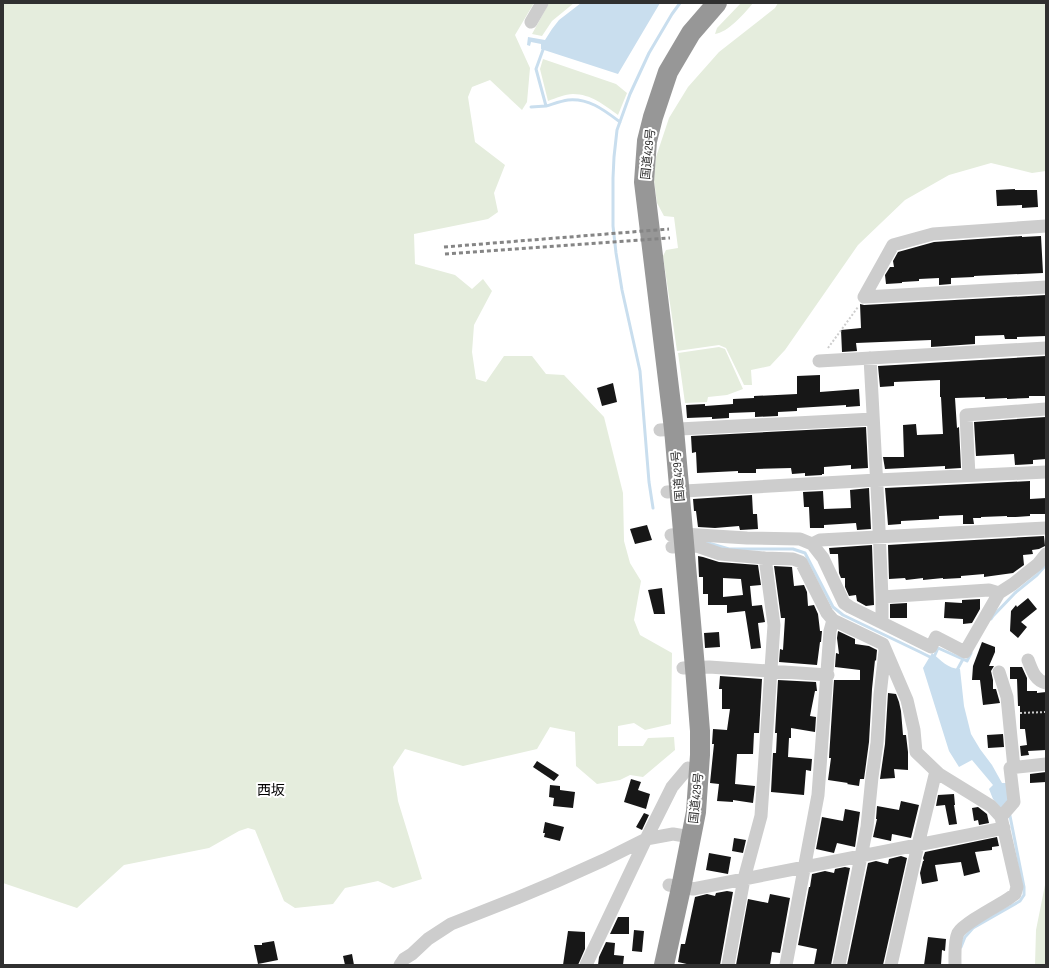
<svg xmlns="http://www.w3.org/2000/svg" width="1049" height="968" font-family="'Sofia Sans Condensed','Noto Sans JP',sans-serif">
	<rect width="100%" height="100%" fill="#fff"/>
	<path fill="#e5eddd" d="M3 3H534L515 35 530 68 527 102 522 110 490 80 472 87 468 97 475 142 505 165 494 193 498 212 488 219 414 234 415 264 455 275 472 289 483 279 492 291 474 325 472 352 476 379 486 382 504 356H532L546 374 564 375 604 417 623 493 624 541 630 563 641 581 634 620 640 635 672 653 671 724 645 730 634 723 618 726V746H643L648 738 674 737 675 750 643 777 630 775 620 780 597 784 576 766 575 732 550 727 537 749 463 766 405 749 393 767 398 801 422 879 393 888 378 881 345 888 333 904 295 908 284 901 255 830 248 828 239 831 209 848 124 865 77 908 3 883Z
		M549 3H574L552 21 542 36 532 34Z
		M741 3H753C745 13 727 33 715 34L717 28Z
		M778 3H1046V171L1032 173 991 163 949 175 905 200 858 245 785 350 770 366 751 370 752 385H744L726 348 719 345 677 351 663 256 666 250 678 248 674 217 664 216 657 203 654 180 656 157 669 118 688 87 719 52 775 8Z
		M543 59 616 84 627 93 618 115C604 105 591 94 573 94 565 94 556 98 548 101L540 69Z
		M719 347 725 349 743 389 727 395 708 397 707 402 685 403 678 353Z
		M1046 880V965H1035L1036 930Z"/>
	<path fill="#c9deee" d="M581 3H660L618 74 541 49V44L531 42 530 46 527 45 528 37 545 40 552 29 559 20Z
		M932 653C941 660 948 669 960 669L964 706 971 734 980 749 992 765 1002 783H1006L1010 799 1001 808 993 799 989 789 993 785 972 760 959 767 949 751 923 668Z"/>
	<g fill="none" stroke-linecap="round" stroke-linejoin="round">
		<path stroke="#c9deee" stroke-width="3" d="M544 47 536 69 546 106C553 104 561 101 568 100 589 98 604 110 620 122
			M531 107 546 106
			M653 508 649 482 640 371 622 290 616 253 613 226V178L614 157 617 130 630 94 649 53 672 14 680 3
			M705 542 729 549H793L805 553 833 607 843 615 920 652 932 658
			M991 619 993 616 1015 593 1037 575 1044 567
			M934 657 938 648 967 661 971 653
			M956 672 963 659
			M961 947 965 937 973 928 1020 901 1024 895V887L1010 816 1009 813"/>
	</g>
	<path fill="#171717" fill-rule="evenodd" d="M1015 189V190H1037L1038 207 1022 208V205L997 206 996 190Z
		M1022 236V237L1041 236 1043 273 974 276V277L951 278V284L939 285V278L919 279V281L902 282V283L886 284 885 275 890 267H894L893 261 898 252 934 242Z
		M1046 295V312H1045L1046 336 1017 337V339H1005L1004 335 975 336V344L931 347V340L856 343 857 351 842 352 841 330 861 328 860 304 864 305Z
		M1046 356V396H1029V398L1007 399V398L985 399V397L955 398 957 428 959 427 961 468 945 469V466L885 469 883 457H904L903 425 916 424 917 435 943 434 941 397H940V380L894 382V386L880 387 878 366Z
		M820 375V392L859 389 860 406 846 407V405L797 408V411L778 412V416L755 417V412L729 413V418L712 419V417L687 418 686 405 705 404V406L733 404V399L754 398V396L797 394V376Z
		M613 383 617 402 602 406 597 388Z
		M1046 417V459L1033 460V464L1015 465 1014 454 976 456 974 422Z
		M866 427 868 468 851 469V465L824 467V474H822V475L805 476V473L792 474 791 468 756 469V473H738V471L697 473 696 452 692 453 691 436Z
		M1030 481V499L1046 498V514H1030V516L1016 517H1007V516L981 517V518H973L974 524H963V515L939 516V519L901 521V524L888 525 885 488Z
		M869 488 871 529 857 530 856 523 824 525V528H810L809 507H804L803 492 823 491 824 509 851 508 850 490Z
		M752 495 753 514H757L758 529 740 530 739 526 715 528 698 527 696 511H694L693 499Z
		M647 525 652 540 635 544 630 529Z
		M1044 536 1045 546 1039 549 1032 550 1033 554 1023 555 1024 565 1013 573 984 577V574L961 576V578L943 579V578L923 580V578L906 580 905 578 889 579 888 545 904 544Z
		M872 545 874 605 866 606 857 601 856 595 849 596 845 587V578H841L839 573 838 554H830L829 548Z
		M698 556 703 557 719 562 758 565 761 585 750 586 752 606 762 605 765 622 758 623 761 648 751 649 745 611 727 613V605H708V594H703V577H699ZM723 578 741 579 743 595 723 597Z
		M774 566 792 567 794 586 804 585 807 592 808 606 814 605 818 614 820 631H822L821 642H820L817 665 779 662 780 649 783 650 785 618H781Z
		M662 588 665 614H654L648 590Z
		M1028 598 1037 609 1021 622 1027 627 1018 638 1010 631 1011 611 1016 605 1017 607Z
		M980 599V609L972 623 963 624V619L944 618 945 602 962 603V600Z
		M907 603V618H890V604Z
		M838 631 855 639V644L869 646 877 650 876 661 875 660 872 689 869 742 864 779H860L859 786 847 784 848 783 828 780 831 758H829L834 680H860V670L835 667 836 653 839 654 837 638Z
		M719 632 720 647 705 648 704 633Z
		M982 642 995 647V652L989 666H994L991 671 993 680V689H996L1000 703 983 705 980 680H972L973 666Z
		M1010 667H1022L1027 678V691H1037V693L1046 692V750L1028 751 1029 755 1021 756 1020 746 1027 745 1025 729H1020V706H1018L1017 679H1010Z
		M720 676 762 679 759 733H754L753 754H737L735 784 755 786 753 803 733 800V802L717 801 719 784 710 783 714 744H712L713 729 727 730 730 709H722V689H719Z
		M778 680 816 682 817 691H815L810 716 816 717 815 732 791 728V738H789L788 757 812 759 811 771 806 770 804 795 771 792 773 753H776L777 733H775Z
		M888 693 896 694 899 702 901 711 903 735H906L908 752V770L894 769 895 778 880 779 885 744Z
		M1003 734 1004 747 988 748 987 735Z
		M537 761 559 775 554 781 533 767Z
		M1046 772V782L1030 783V774Z
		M631 779 641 782 638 790 650 794 646 809 624 802Z
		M550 785 560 786V790L575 792 573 808 553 806 554 798 549 797Z
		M954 794 955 805H954L957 824 949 825 945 805 936 806 938 795Z
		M901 801 919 805 911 838 892 834 891 841 873 837 877 819H876L877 806 899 810Z
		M978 807 987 814 989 823 979 825 978 820 974 821 972 808Z
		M845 809 860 812 855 847 837 843 834 853 816 849 822 817 843 821Z
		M644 813 649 815 642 830 636 827Z
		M545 822 564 827 560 841 544 837 545 833H543Z
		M997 837 999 846 992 847V850L975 852 980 872 964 876 961 862 935 865 938 881 922 884 920 873 923 861H924L923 858 925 852Z
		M734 838 746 840 743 853 732 851Z
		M709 853 731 857 728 874 706 870Z
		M901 856 907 858 883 965H847L868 863 876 861 888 864 889 859Z
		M845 867 850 868 831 965H814L817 949 798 945 809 887H810L812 874 825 871 834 873 835 869Z
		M727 891 733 892 720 965H691L678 962 681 944H685L695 897 707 894 715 896 716 893Z
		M770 894 790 898 780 953 772 952 770 965H736L748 899 768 903Z
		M618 917H629V934H610Z
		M634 930 644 931 642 952 632 951Z
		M568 931 585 932V949L578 965H563Z
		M928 937 946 939 945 951 942 950 941 965H924Z
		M274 941 278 960 258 964 254 945H262V943Z
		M606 942 615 943 614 955 624 956 623 965H598L599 957Z
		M352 954 354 965H345L343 956Z"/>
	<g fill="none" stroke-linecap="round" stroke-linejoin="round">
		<path stroke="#cdcdcd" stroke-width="2" stroke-dasharray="2 2" stroke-linecap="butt" d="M828 348 858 307
			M1020 713 1046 712"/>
		<path stroke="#cdcdcd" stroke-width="13" d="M531 22 542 3
			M864 297 893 245 933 234 1046 226
			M864 297 1046 287
			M870 358 878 506 882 597V623
			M819 361 1046 348
			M660 430 873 419
			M969 476 966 415 1046 409
			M667 492 877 480 1046 472
			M671 535 683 534 747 538 800 539 812 544 823 558 844 603 850 607 931 647 936 637 965 652 999 593 1013 584 1038 564 1046 554
			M812 544 820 540 1046 528
			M672 547 697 546 720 554 765 558 793 559 801 562 827 613 833 620 883 644 907 700 914 730 916 752 939 774 991 806 1001 817 1017 887 1015 894 1008 899C997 906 964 923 958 933 954 942 955 955 955 965
			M882 597 989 590 999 593
			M1028 660C1032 670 1035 681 1046 683
			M683 668 709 667 828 675
			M999 672 1007 697 1014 768
			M1001 817 1014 802 1010 768 1046 764
			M669 885 693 889 1004 828
			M400 965 404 959 412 954 428 939 451 924 517 898 555 882 604 860 646 839 673 834 691 837
			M586 965 646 839 672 787 688 768
			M728 965 744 879 761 816 774 625 765 558
			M786 965 818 795 830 631 833 620
			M839 965 867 827 872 777 877 743 880 695 885 651
			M891 965 918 845 936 771"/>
		<path stroke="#979797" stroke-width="20" d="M664 965 681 888 696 812 700 755V731L695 668 674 429 644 182 647 141 653 117 668 72 691 33 717 3"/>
		<path stroke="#858585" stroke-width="3" stroke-dasharray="4 3" stroke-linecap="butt" d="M444 247 669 229
			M445 254 670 238"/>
	</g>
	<g text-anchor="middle" stroke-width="4" stroke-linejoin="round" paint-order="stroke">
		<g font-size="12" fill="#303030" stroke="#fff">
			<text transform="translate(648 154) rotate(-84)" y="4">国道429号</text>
			<text transform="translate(678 476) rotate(-95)" y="4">国道429号</text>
			<text transform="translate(696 798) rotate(-84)" y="4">国道429号</text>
		</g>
		<g font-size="14" fill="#000" stroke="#fff">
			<text x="271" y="795">西坂</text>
		</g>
	</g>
	<rect width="1049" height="968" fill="none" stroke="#303030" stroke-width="8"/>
</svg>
